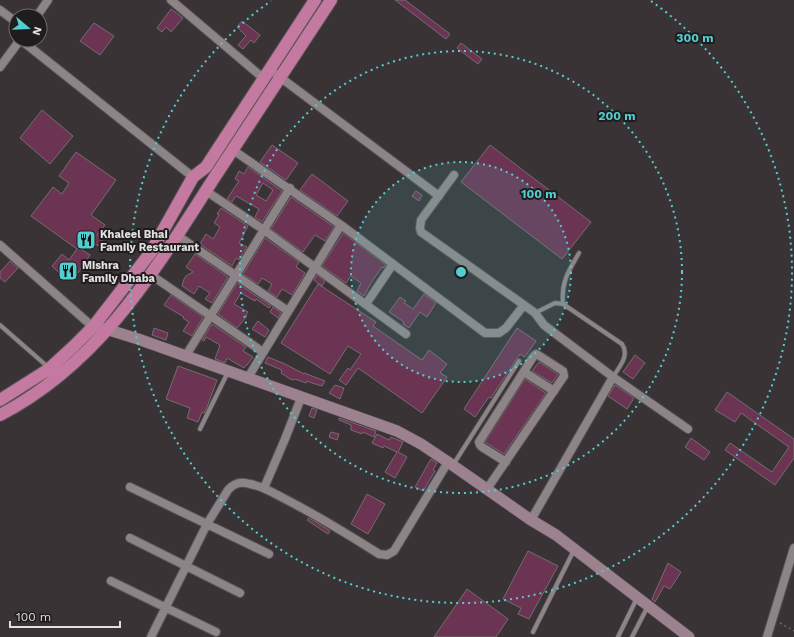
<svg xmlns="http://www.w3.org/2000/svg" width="794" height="637" font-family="'Work Sans',sans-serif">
	<rect width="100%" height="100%" fill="#3a3336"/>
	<path fill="#6a3452" stroke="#756d70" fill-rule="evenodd" d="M395 0H405L450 34 446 39Z
		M171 9 183 18 171 32 166 27 162 32 157 28Z
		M242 21 260 35 254 43 251 40 243 49 238 45 246 36 237 27Z
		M94 23 114 36 100 55 80 41Z
		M461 43 482 59 478 64 457 48Z
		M42 110 73 136 50 164 20 138Z
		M272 145 298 163 286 180 260 162Z
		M490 145 591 222 562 259 461 182Z
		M76 152 116 180 91 215 105 225 97 235 103 239 98 246 89 239 82 250 90 255 78 273 75 270 67 280 52 266 62 254 69 260 77 249 31 216 53 187 62 194 69 183 59 176Z
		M248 167 282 191 262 222 255 217 259 209 236 196 232 202 227 199 239 181 235 179 239 171 244 174ZM263 183 273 190 266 201 256 195Z
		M312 174 348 201 337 216 300 190Z
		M416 191 422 195 419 201 412 196Z
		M291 197 334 227 325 241 315 235 303 252 271 229Z
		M221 208 248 226 239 243 247 247 239 260 236 258 232 266 200 244 206 234 213 239 220 227 214 223 219 215 217 214Z
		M343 233 386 265 383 268 382 267 371 283 364 296 357 291 361 283 351 276 346 283 322 266Z
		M265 238 299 262 296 267 305 273 292 295 282 289 277 297 268 291 272 284 262 278 258 284 243 274Z
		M195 254 228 277 212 303 205 299 210 293 199 286 194 294 182 286 184 279 186 276 193 272 186 267Z
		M10 261 18 268 5 282 0 278V272Z
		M317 275 325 281 322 286 314 280Z
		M237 283 271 306 269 308 256 299 255 301 241 293 234 304 248 312 246 315 247 316 237 328 218 314Z
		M318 284 376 322 373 326 422 360 429 350 447 364 440 373 447 377 422 413 358 368 346 385 339 380 348 368 350 370 361 354 348 346 330 374 281 343Z
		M424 294 436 303 427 317 420 312 409 328 403 324 404 322 389 312 400 297 406 301 404 303 413 309Z
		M171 295 203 317 192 336 183 331 189 322 183 318 184 317 164 305Z
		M273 307 281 313 278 318 270 312Z
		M258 321 269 330 265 337 252 329Z
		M212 324 246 347 243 351 253 357 247 365H246L244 368 227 358 225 363 215 359 220 345 206 337 204 341 202 340Z
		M154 328 168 333 166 340 152 335Z
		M517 328 536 341 525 357 520 354 491 398 489 397 475 417 464 409Z
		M635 355 645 363 633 379 623 372Z
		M268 357 285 364 304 374V373L325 381 322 386 312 383 307 381 306 383 295 379 294 380 290 379 281 373 282 370 265 363Z
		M539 362 558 374 552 383 532 371Z
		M178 366 217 380 207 407 204 413 202 412 198 422 187 418 190 408 166 399Z
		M525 379 546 393 504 454 485 442Z
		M335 385 344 388 340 399 329 393Z
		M615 385 634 398 627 409 608 396Z
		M727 392 794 439V458L775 485 725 450 730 443 772 472 789 447 741 413 735 422 715 410Z
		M312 408 317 410 314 418 309 416Z
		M339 418 376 431 374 437 363 432 362 434 351 430V425L339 420Z
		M331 432 339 434 337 440 329 437Z
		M377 434 389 440 391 437 403 442 398 452 407 457 395 478 385 472 397 452 384 446 383 448 372 443Z
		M691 438 710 452 704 460 685 447Z
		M431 459 437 463 433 470 435 471 423 491 415 487Z
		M367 494 385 504 368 534 351 524Z
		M309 518 319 524 330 531 328 534 307 520Z
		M528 551 558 566 529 619 518 614 521 608 503 599Z
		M668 563 681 572 670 589 664 586 655 602 652 599Z
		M467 589 508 619 496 637H434Z"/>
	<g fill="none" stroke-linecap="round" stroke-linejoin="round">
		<defs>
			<path id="lane" d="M563 304C561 282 568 272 579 253
				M535 313 555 303 563 304 622 344C630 356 619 367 613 377
				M0 325 48 367
				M200 429 228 372
				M453 465 519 361
				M533 632 574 550
				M618 637 637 598
				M632 637 648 606"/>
			<path id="street" d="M171 0 263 78
				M0 10 16 22
				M37 16 48 0
				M21 40 193 177
				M0 67 20 40
				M269 69 439 196
				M233 150 341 225 485 333H499L506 328 524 305
				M454 175 421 220 420 228 421 232 524 305 535 313 544 325 613 377 688 429
				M206 191 264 230 406 334
				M178 236 288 311
				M0 245 93 327
				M151 275 263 352
				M366 304 393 264
				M185 357 290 188
				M524 372 554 391
				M247 379 341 225
				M130 487 269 554
				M264 488 285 439 301 398
				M487 489 564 376 563 371 538 355 536 354 533 357 479 442 480 445 482 447 506 462
				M531 520 613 377
				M130 538 240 593
				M111 581 216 632
				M151 637 207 524 228 490C234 483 241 481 250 484 263 486 275 494 287 500 318 516 349 535 379 554L387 555 394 551 448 462
				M767 637 794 548"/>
			<path id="secondary" d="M99 328 109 330 138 339 397 431 421 444 448 462 531 520 556 535 689 637"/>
			<path id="highway" d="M0 400 49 369 73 347 93 327 151 252 193 177 206 167 315 0
				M0 415C102 362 156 268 216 175 254 117 293 58 331 0"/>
		</defs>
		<use href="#lane" stroke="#575255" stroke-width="5.5"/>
		<use href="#street" stroke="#575255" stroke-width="10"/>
		<use href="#secondary" stroke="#575255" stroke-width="12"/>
		<use href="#highway" stroke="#575255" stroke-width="14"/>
		<path stroke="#6e676a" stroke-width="1.5" stroke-dasharray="2 3" stroke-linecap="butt" d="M780 623 794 631"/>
		<use href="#lane" stroke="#8c8487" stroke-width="4"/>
		<use href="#street" stroke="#8c8487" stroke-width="8"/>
		<use href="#secondary" stroke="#9c818e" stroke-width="11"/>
		<use href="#highway" stroke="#c379a0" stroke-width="12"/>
	</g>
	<circle cx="461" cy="272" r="110" fill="#52cdd0" fill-opacity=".12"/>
	<g fill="none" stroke="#52cdd0" stroke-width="2" stroke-dasharray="2 4">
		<circle cx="461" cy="272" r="110"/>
		<circle cx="461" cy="272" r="221"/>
		<path d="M651 1A331 331 0 1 1 271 1"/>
	</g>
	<defs>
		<symbol id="restaurant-square" viewBox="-11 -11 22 22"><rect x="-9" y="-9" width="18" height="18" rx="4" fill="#52cdd0" stroke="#1f1c1d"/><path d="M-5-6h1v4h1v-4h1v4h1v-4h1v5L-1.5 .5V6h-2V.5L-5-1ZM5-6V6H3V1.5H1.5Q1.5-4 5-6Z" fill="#111"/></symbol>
	</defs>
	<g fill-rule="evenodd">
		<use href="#restaurant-square" x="75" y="229" width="22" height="22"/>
		<use href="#restaurant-square" x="57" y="260" width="22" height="22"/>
	</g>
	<g text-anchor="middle" stroke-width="4" stroke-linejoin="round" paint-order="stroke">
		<g font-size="11" font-weight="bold" fill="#e3dee1" stroke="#1f1c1d" text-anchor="start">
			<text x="100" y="238">Khaleel Bhai<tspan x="100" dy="13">Family Restaurant</tspan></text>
			<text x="82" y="269">Mishra<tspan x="82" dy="13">Family Dhaba</tspan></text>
		</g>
	</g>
	<circle cx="461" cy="272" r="6" fill="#52cdd0" stroke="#1f1c1d" stroke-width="2"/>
	<g font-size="12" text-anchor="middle" font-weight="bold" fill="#52cdd0" stroke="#1f1c1d" stroke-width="4" stroke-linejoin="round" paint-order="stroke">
		<text x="695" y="42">300 m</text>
		<text x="617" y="120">200 m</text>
		<text x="539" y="198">100 m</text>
	</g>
	<g transform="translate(28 28) rotate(109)"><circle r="19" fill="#1f1c1d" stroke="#6d6a6b"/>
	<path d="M0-3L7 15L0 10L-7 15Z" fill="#52cdd0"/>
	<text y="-6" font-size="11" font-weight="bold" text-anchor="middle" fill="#e3dee1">N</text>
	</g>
	<path d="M10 621v6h110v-6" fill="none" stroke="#e3dee1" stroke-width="2"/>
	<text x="16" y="621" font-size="12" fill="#e3dee1" stroke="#1f1c1d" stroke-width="3" paint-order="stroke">100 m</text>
</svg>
